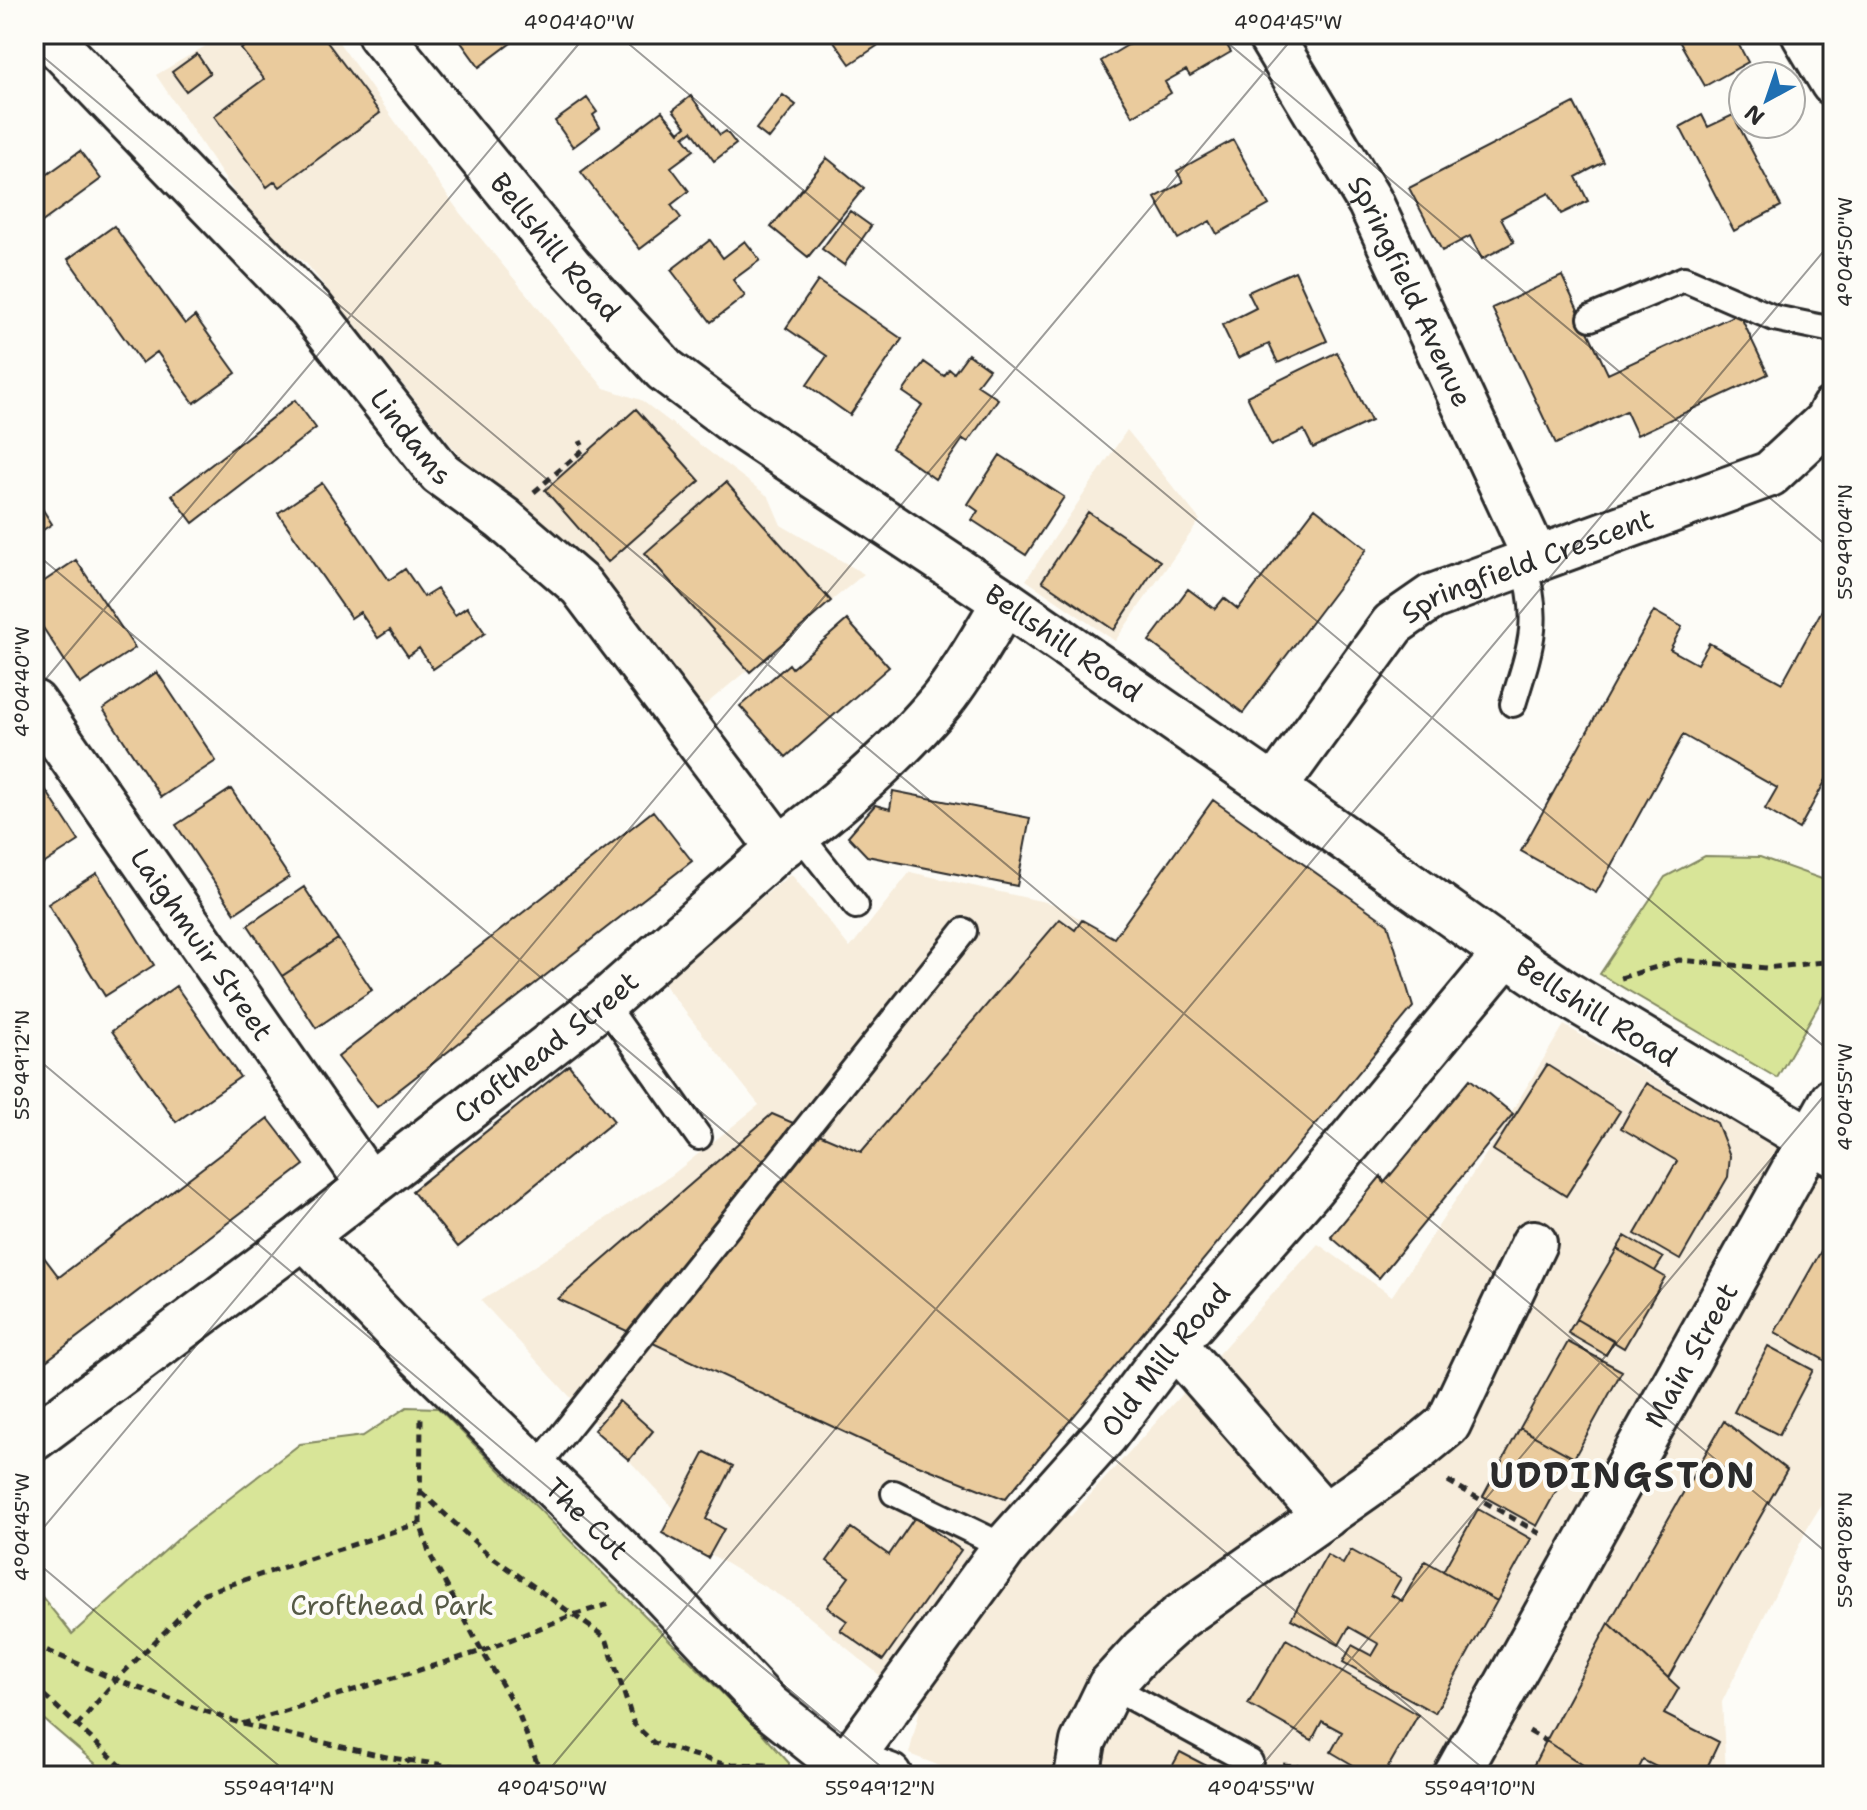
<svg xmlns="http://www.w3.org/2000/svg" width="1867" height="1810" font-family="'Shantell Sans',sans-serif">
	<rect width="100%" height="100%" fill="#fdfcf7"/>
	<filter id="ink" filterUnits="userSpaceOnUse"><feTurbulence type="fractalNoise" baseFrequency=".0125" numOctaves="2"/><feDisplacementMap in="SourceGraphic" scale="16" xChannelSelector="R" yChannelSelector="G"/><feConvolveMatrix kernelMatrix="1 2 1 2 8 2 1 2 1" color-interpolation-filters="sRGB"/></filter>
	<g filter="url(#ink)">
		<path fill="#f7eddc" d="M226 34H333L460 213 604 388 641 400 769 497 781 525 864 574 694 714 470 469 306 263 263 236 156 75Z
			M1127 430 1200 520 1115 641 1026 580Z
			M1213 800 1388 924 1413 1007 1006 1499 1071 1516 1318 1244 1392 1296 1486 1154 1564 1025 1718 1114 1833 1131V1486L1809 1525 1722 1702 1726 1772 1723 1776H966L909 1754 920 1709 795 1605 669 1529 678 1513 481 1301 672 1175 759 1105 660 980 791 874 850 948 910 872 1054 904 1114 938Z"/>
		<path fill="#d8e598" stroke="#828862" stroke-width="2" d="M1705 856 1760 857 1833 883V980L1777 1078 1600 974 1665 877Z
			M407 1407 438 1408 761 1732 789 1763V1776H110L34 1711V1587L72 1634 187 1531 300 1444 363 1436Z"/>
		<path fill="#eacb9d" stroke="#2b2b2b" stroke-width="2" d="M262 34H321L380 113 280 187 275 181 267 187 214 116 264 79 241 49Z
			M455 34H523L479 67Z
			M829 34H895L850 64Z
			M1125 34H1220L1231 52 1190 76 1186 70 1165 82 1171 93 1133 116 1101 61 1131 43Z
			M1675 34H1733L1748 62 1705 86Z
			M197 54 210 73 186 91 172 72Z
			M783 95 796 105 769 139 756 129Z
			M691 96 720 135 726 131 736 144 714 161 692 131 684 137 694 150 671 167 689 191 671 205 681 218 640 249 581 172 662 111 679 132 686 126 673 110Z
			M587 98 597 112 593 115 600 127 573 147 555 121Z
			M1574 103 1604 162 1576 177 1588 201 1561 214 1549 193 1501 218 1514 242 1482 259 1470 236 1442 251 1409 188Z
			M1702 115 1708 127 1733 115 1781 206 1734 231 1680 127Z
			M1233 140 1269 205 1217 234 1210 221 1178 239 1155 198 1183 182 1177 171Z
			M80 151 101 179 34 228V184Z
			M827 158 864 188 808 257 771 227Z
			M850 211 871 226 844 265 822 249Z
			M114 226 185 324 195 316 236 373 194 403 157 352 142 363 68 259Z
			M710 240 723 258 745 241 760 260 733 280 745 296 711 322 671 270Z
			M1295 271 1327 341 1278 363 1269 344 1238 358 1222 325 1256 308 1248 292Z
			M1562 276 1608 374 1739 313 1768 374 1637 435 1626 411 1556 444 1492 308Z
			M818 281 902 339 850 415 807 385 827 356 786 328Z
			M1337 352 1371 421 1313 448 1304 430 1271 446 1247 396Z
			M968 354 989 369 977 385 998 399 968 442 963 439 935 479 892 448 922 405 903 392 924 362 944 376 949 369 954 373Z
			M295 400 316 428 193 523 172 495Z
			M636 409 700 481 608 562 545 490Z
			M1000 455 1064 497 1026 555 972 520 978 511 968 504Z
			M726 482 831 601 750 672 645 553Z
			M322 483 389 580 405 569 424 597 437 589 455 615 467 607 485 633 433 669 419 648 408 656 390 630 378 638 360 612 351 618 278 513Z
			M34 496 52 524 34 536Z
			M1315 508 1367 549 1243 713 1149 641 1188 589 1215 609 1224 598 1238 609Z
			M1088 512 1160 561 1114 630 1042 581Z
			M76 560 135 648 80 684 34 614V588Z
			M1833 590V767L1799 829 1765 809 1777 788 1683 735 1596 893 1521 851 1654 611 1682 627 1670 649 1697 664 1709 643 1782 683Z
			M847 620 889 667 786 757 740 706 789 664 792 668Z
			M157 672 216 761 161 797 103 709Z
			M34 772 79 841 34 870Z
			M231 789 289 877 235 913 176 825Z
			M893 791 1030 818 1017 886 867 856 848 836 875 805 890 809Z
			M1213 800 1388 924 1413 1007 1005 1499 898 1457 558 1299 772 1114 861 1152 1060 919 1075 930 1082 920 1114 938Z
			M653 811 692 861 377 1107 338 1057Z
			M97 873 154 965 105 996 48 904Z
			M304 887 338 939 282 976 248 925Z
			M338 939 372 990 316 1028 282 976Z
			M176 986 240 1077 176 1122 112 1031Z
			M569 1065 614 1121 458 1247 412 1191Z
			M1547 1065 1620 1111 1566 1196 1493 1150Z
			M1470 1079 1513 1114 1379 1278 1331 1237 1381 1176 1384 1183Z
			M1646 1083 1717 1123 1730 1156 1728 1177 1680 1260 1635 1234 1677 1161 1621 1128Z
			M268 1118 304 1165 38 1367 34 1362V1244L59 1277Z
			M1833 1230V1348L1826 1361 1775 1332Z
			M1625 1236 1663 1258 1655 1271 1617 1249Z
			M1617 1249 1665 1277 1624 1348 1576 1319Z
			M1576 1319 1614 1341 1606 1355 1568 1333Z
			M1568 1342 1622 1371 1574 1458 1520 1428Z
			M1768 1346 1813 1370 1779 1435 1734 1412Z
			M619 1401 653 1431 629 1460 594 1430Z
			M1724 1421 1787 1470 1668 1678 1609 1623Z
			M1520 1428 1574 1458 1537 1526 1483 1496Z
			M705 1452 733 1466 706 1519 724 1529 708 1558 662 1533Z
			M1478 1509 1531 1539 1497 1601 1443 1571Z
			M915 1517 961 1550 883 1660 840 1630 847 1621 827 1607 849 1577 827 1561 851 1528 889 1555Z
			M1351 1550 1401 1578 1391 1595 1402 1601 1425 1561 1497 1601 1435 1713 1343 1662 1352 1645 1372 1656 1379 1644 1349 1627 1339 1645 1291 1619 1327 1555 1343 1564Z
			M1609 1623 1679 1688 1664 1714 1719 1742 1703 1776H1674L1643 1760 1635 1776H1600L1546 1741Z
			M1286 1639 1418 1715 1383 1776H1372L1331 1752 1342 1732 1322 1721 1312 1740 1248 1704Z
			M1546 1741 1600 1776H1528Z
			M1180 1752 1226 1776H1167Z"/>
		<g fill="none" stroke-linecap="round" stroke-linejoin="round">
			<defs>
				<path id="lane" d="M1591 318 1684 279 1774 318 1833 330
					M1513 704C1530 649 1542 620 1523 563
					M799 834 856 906
					M604 1003 699 1137
					M535 1469 964 931
					M894 1493 1005 1547
					M1110 1686 1250 1762"/>
				<g id="street">
					<path id="s1" d="M1269 34 1370 202 1536 559"/>
					<path d="M1804 34 1833 83"/>
					<path id="s2" d="M53 41 311 309 440 473 503 519 581 586 779 848"/>
					<path id="s3" d="M34 703 369 1184"/>
					<path id="s4" d="M1274 788 1393 624 1432 597 1770 474 1827 421 1833 409"/>
					<path id="s5" d="M304 1236 417 1353 649 1579 768 1706 827 1753 889 1776"/>
					<path d="M1174 1344 1325 1516"/>
					<path id="s6" d="M34 1438 304 1236 604 1003 779 848C834 809 899 752 942 700 966 670 985 634 1005 602"/>
					<path id="s7" d="M838 1776 1005 1547 1106 1434 1174 1344 1307 1193 1506 953"/>
					<path d="M1077 1776 1083 1742 1110 1686 1142 1651 1180 1617 1408 1457 1448 1424 1534 1243"/>
				</g>
				<g id="secondary">
					<path id="s8" d="M380 34 570 267 665 370 740 426 1005 602 1274 788 1506 953 1568 995 1833 1153"/>
					<path id="s9" d="M1456 1776 1833 1100"/>
				</g>
			</defs>
			<use href="#lane" stroke="#2b2b2b" stroke-width="30"/>
			<use href="#street" stroke="#2b2b2b" stroke-width="50"/>
			<use href="#secondary" stroke="#2b2b2b" stroke-width="50"/>
			<path stroke="#2b2b2b" stroke-width="5" stroke-dasharray="8 6" stroke-linecap="butt" d="M534 492 584 449 580 441
				M1621 978 1679 960 1766 968 1833 961
				M1448 1481 1544 1536
				M421 1492 488 1554 606 1638 634 1724 654 1743 723 1764 770 1765
				M34 1645 116 1680 242 1724 391 1758 528 1776
				M34 1686 132 1776
				M242 1724 482 1651 430 1555 420 1523 421 1417
				M77 1726 116 1680 204 1593 420 1523
				M1529 1731 1546 1741
				M1283 1765 1303 1767 1324 1776
				M381 1776 408 1761
				M542 1776 517 1710 482 1651 573 1615 613 1603"/>
			<use href="#lane" stroke="#fdfcf7" stroke-width="24"/>
			<use href="#street" stroke="#fdfcf7" stroke-width="44"/>
			<use href="#secondary" stroke="#fdfcf7" stroke-width="44"/>
		</g>
	</g>
	<path fill="none" stroke="#2b2b2b" stroke-width="2" stroke-opacity="0.45" d="M617 34 1833 1054M1217 34 1833 551M1818 34 1833 47M34 49 1833 1558M34 552 1492 1776M34 693 587 34M34 1056 892 1776M34 1539 1296 34M34 1560 291 1776M544 1776 1833 240M1253 1776 1833 1085"/>
	<g text-anchor="middle" stroke-width="8" stroke-linejoin="round" paint-order="stroke">
		<g font-size="28" fill="#2b2b2b" stroke="#fdfcf7">
			<text dy="10" stroke="none"><textPath href="#s8" startOffset="276">Bellshill Road</textPath></text>
			<text dy="10" stroke="none"><textPath href="#s1" startOffset="294">Springfield Avenue</textPath></text>
			<text dy="10" stroke="none"><textPath href="#s2" startOffset="534">Lindams</textPath></text>
			<text dy="10" stroke="none"><textPath href="#s4" startOffset="350">Springfield Crescent</textPath></text>
			<text dy="10" stroke="none"><textPath href="#s8" startOffset="924">Bellshill Road</textPath></text>
			<text dy="10" stroke="none"><textPath href="#s3" startOffset="294">Laighmuir Street</textPath></text>
			<text dy="10" stroke="none"><textPath href="#s8" startOffset="1572">Bellshill Road</textPath></text>
			<text dy="10" stroke="none"><textPath href="#s6" startOffset="644">Crofthead Street</textPath></text>
			<text dy="10" stroke="none"><textPath href="#s9" startOffset="482">Main Street</textPath></text>
			<text dy="10" stroke="none"><textPath href="#s7" startOffset="530">Old Mill Road</textPath></text>
			<text dy="10" stroke="none"><textPath href="#s5" startOffset="400">The Cut</textPath></text>
		</g>
		<g font-size="28" fill="#565a46" stroke="#fdfcf7">
			<text x="392" y="1615">Crofthead Park</text>
		</g>
		<g font-size="36" font-weight="bold" letter-spacing="2" fill="#2b2b2b" stroke="#fdfcf7">
			<text x="1623" y="1488">UDDINGSTON</text>
		</g>
	</g>
	<rect width="1867" height="1810" fill="none" stroke="#fdfcf7" stroke-width="88"/>
	<g transform="translate(1767 100) rotate(220)"><circle r="38" fill="#fdfcf7" stroke="#a9a8a5" stroke-width="2"/>
	<path d="M0-6L14 30L0 20L-14 30Z" fill="#1f6fb2"/>
	<text y="-12" font-size="22" font-weight="bold" text-anchor="middle" fill="#2b2b2b">N</text>
	</g>
	<rect x="44" y="44" width="1779" height="1722" fill="none" stroke="#2b2b2b" stroke-width="3"/>
	<g font-size="20" text-anchor="middle" fill="#2b2b2b">
		<text x="579" y="29">4°04'40"W</text>
		<text x="1288" y="29">4°04'45"W</text>
		<text transform="translate(1845 252) rotate(-90)" y="7">4°04'50"W</text>
		<text transform="translate(1845 542) rotate(-90)" y="7">55°49'04"N</text>
		<text transform="translate(22 682) rotate(-90)" y="7">4°04'40"W</text>
		<text transform="translate(22 1065) rotate(-90)" y="7">55°49'12"N</text>
		<text transform="translate(1845 1097) rotate(-90)" y="7">4°04'55"W</text>
		<text transform="translate(22 1527) rotate(-90)" y="7">4°04'45"W</text>
		<text transform="translate(1845 1550) rotate(-90)" y="7">55°49'08"N</text>
		<text x="279" y="1795">55°49'14"N</text>
		<text x="552" y="1795">4°04'50"W</text>
		<text x="880" y="1795">55°49'12"N</text>
		<text x="1261" y="1795">4°04'55"W</text>
		<text x="1480" y="1795">55°49'10"N</text>
	</g>
</svg>
